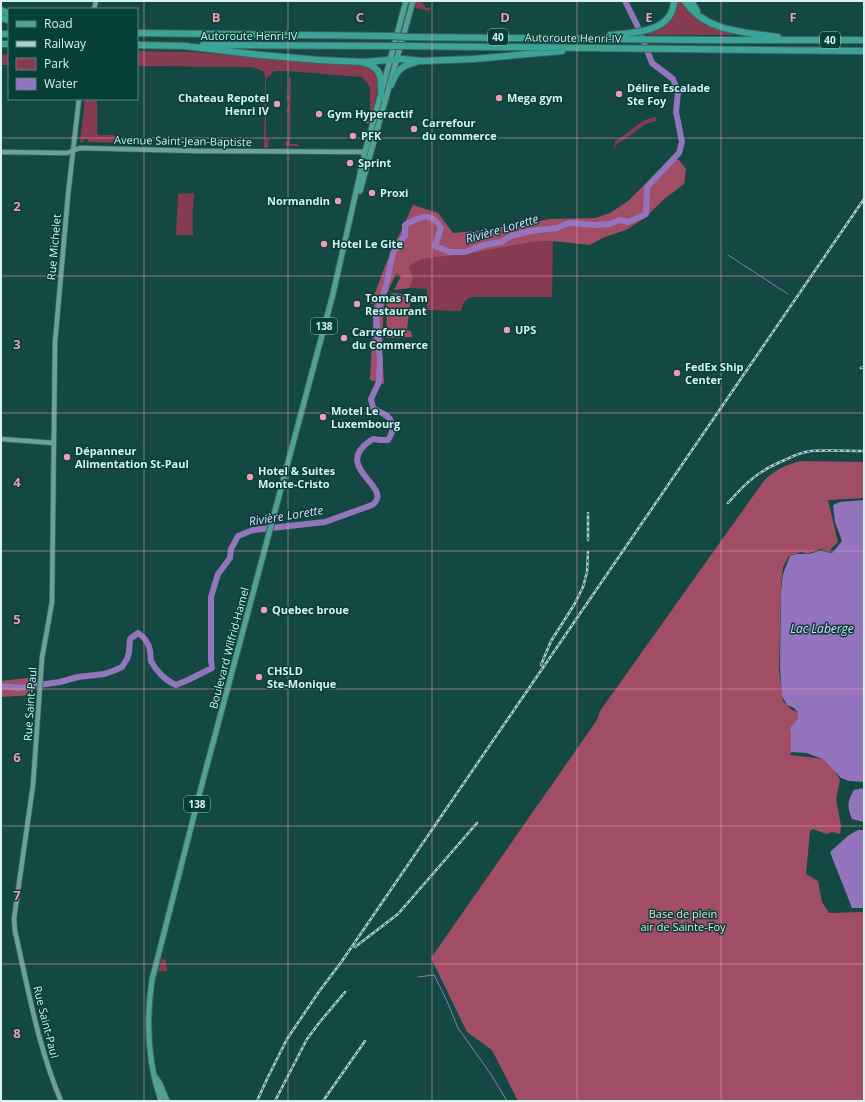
<svg xmlns="http://www.w3.org/2000/svg" width="865" height="1102" font-family="'Open Sans',sans-serif">
	<rect width="100%" height="100%" fill="#144943"/>
	<path fill="#873b52" d="M417 1H421L426 8H432L428 11 416 8 415 7Z
		M676 1H682L692 15 705 25 735 35H648L647 32C668 27 670 20 676 1Z
		M137 51 192 52 315 63 364 65 370 66 378 76 377 93 370 123 367 124 364 122H367L370 110V87L362 77 286 71H274L266 79V139H269L268 147 264 148 265 83V75L263 71 252 67 137 66Z
		M9 54V65H1V55Z
		M289 77 291 78 290 144H298L299 146H286L285 143 289 139V113L286 111 288 109 289 101 286 97 289 94Z
		M85 99H97V133L99 135H113L116 137H129L133 136V143L88 142V139H84L83 142H80Z
		M656 117 657 121C645 122 639 129 629 136 625 140 620 142 615 145L617 147 614 148 615 141C630 134 639 119 656 117Z
		M194 193C193 207 192 222 193 235H176L178 194Z
		M553 241 552 297H475C465 298 463 302 461 311L427 310V289L410 288 413 277 409 266 422 259 473 253 532 242Z
		M162 959 166 960 167 971H158Z"/>
	<path fill="#a24d66" d="M671 158 679 160 686 169 684 184 663 200 645 218 626 230 602 238 590 245 553 241 532 242 473 253 422 259 409 266 413 277 410 288 394 290 401 276 396 274C391 285 385 295 384 307 382 325 384 342 380 360L383 366 384 384 370 380 374 304H371L385 266 413 205 438 213 453 233 476 231 501 227 524 225 549 219 595 218 610 213 628 201Z
		M392 293 411 295 407 330 411 331 412 337 387 338 386 305Z
		M801 461 864 462V498L828 500 838 542 829 551 820 549 807 554 801 552 789 556 783 567 781 587 779 669 783 701 792 710 799 712 798 721 790 730 794 746 790 755 824 759 831 765 840 780 836 799 841 826 840 834 832 832 826 834 813 829 810 831 806 874 818 881 822 902 829 913 864 912V1101H518L492 1050 467 1032 431 958 597 720 600 711 763 482C774 470 785 465 801 461Z
		M35 677 32 695 1 697V681Z"/>
	<path fill="#9574be" d="M864 500V782L849 781 841 778 823 759 806 753 791 752V735L790 728 798 719V712L794 708 787 705 782 696 780 666 781 592 783 574 790 556 796 554H808L820 551 832 553 842 541 835 522 833 505 840 502Z
		M864 788V822L852 819C847 807 847 801 854 790Z
		M858 830H864V908H852L830 852 849 835Z"/>
	<g fill="none" stroke-linecap="round" stroke-linejoin="round">
		<path stroke="#9574be" stroke-width="1" d="M728 255 788 294
			M418 977 434 975 447 1001 458 1028 490 1073 507 1101"/>
		<path stroke="#9574be" stroke-width="6" d="M1 686 19 688 60 682 78 677 104 674 113 671 122 667 127 659 129 652 130 639 138 633C144 637 149 643 150 651 151 654 150 658 151 661 156 671 166 681 176 685L188 680 212 668 211 660V597L218 574 230 558 231 549 238 536 253 530 325 522 372 505C374 504 375 503 376 501 387 484 331 465 373 439L380 440H388C394 431 395 420 384 414 380 412 377 411 373 408L371 399 379 382 380 360 376 316 386 286 393 253 398 243 405 236V225C419 217 431 210 441 228L435 246 450 252H465L484 245 501 242 511 236 530 231 557 228 569 223 597 225 609 224 620 220 628 222 646 214 647 187 679 153 682 142 676 112 678 92 673 79 652 63 637 25 625 1"/>
		<defs>
			<path id="secondary" d="M94 9 96 1
				M1 152 67 153 80 148 199 151 365 152
				M1 439 54 443
				M61 1101C38 1047 28 988 15 931L14 919 33 785 42 658 52 602 55 343 68 195 79 99"/>
			<path id="primary" d="M360 191 413 1
				M156 1078 160 1084 167 1101
				M161 1101C148 1063 146 1020 152 980L202 784 333 294 365 152 406 1"/>
			<path id="highway" d="M685 1C705 32 745 32 778 37
				M691 1 697 11
				M1 10 9 14
				M1 18 9 20
				M137 33 390 36
				M1 34H9
				M610 35C634 33 673 32 674 1
				M407 37 714 40H864
				M1 44H9
				M137 45 187 46
				M203 45 387 46
				M184 46 261 55 319 60 363 62 403 59 422 61 473 59 562 51
				M405 46 864 51
				M365 63C384 68 381 82 381 98
				M391 85C397 70 401 66 416 62"/>
		</defs>
		<use href="#secondary" stroke="#3f6560" stroke-width="6"/>
		<use href="#primary" stroke="#3f6560" stroke-width="7"/>
		<use href="#highway" stroke="#3f6560" stroke-width="8"/>
		<use href="#secondary" stroke="#6da098" stroke-width="4.5"/>
		<use href="#primary" stroke="#50a297" stroke-width="5"/>
		<use href="#highway" stroke="#3ca497" stroke-width="6"/>
		<defs>
			<path id="rail" d="M861 368 864 367
				M728 503C747 481 760 470 787 459 795 455 803 452 811 451 828 450 847 451 864 451
				M588 540V513
				M541 665 551 641 574 605 583 587 587 572 588 552
				M355 947 398 914 477 823
				M257 1101 267 1079 287 1039 318 993 342 961 864 199
				M275 1101 307 1039 319 1023 345 992
				M323 1101 365 1041"/>
		</defs>
		<use href="#rail" stroke="#afcfca" stroke-width="2.5"/>
		<use href="#rail" stroke="#053f38" stroke-width="1" stroke-dasharray="3" stroke-linecap="butt"/>
		<defs>
			<path id="highway-bridge" d="M390 36 407 37
				M387 46H405"/>
		</defs>
		<use href="#highway-bridge" stroke="#3f6560" stroke-width="8" stroke-linecap="butt"/>
		<use href="#highway-bridge" stroke="#3ca497" stroke-width="6"/>
	</g>
	<path fill="none" stroke="#f29ab0" stroke-width="1" stroke-opacity="0.55" d="M144 1V1101M288 1V1101M432 1V1101M577 1V1101M721 1V1101M1 138H864M1 276H864M1 413H864M1 551H864M1 689H864M1 826H864M1 964H864"/>
	<g fill="#f29ab0" stroke="#053f38" stroke-width="1.5">
		<circle cx="619" cy="94" r="4"/>
		<circle cx="499" cy="98" r="4"/>
		<circle cx="277" cy="104" r="4"/>
		<circle cx="319" cy="114" r="4"/>
		<circle cx="414" cy="129" r="4"/>
		<circle cx="353" cy="136" r="4"/>
		<circle cx="350" cy="163" r="4"/>
		<circle cx="372" cy="193" r="4"/>
		<circle cx="338" cy="201" r="4"/>
		<circle cx="324" cy="244" r="4"/>
		<circle cx="357" cy="304" r="4"/>
		<circle cx="507" cy="330" r="4"/>
		<circle cx="344" cy="338" r="4"/>
		<circle cx="677" cy="373" r="4"/>
		<circle cx="323" cy="417" r="4"/>
		<circle cx="67" cy="457" r="4"/>
		<circle cx="250" cy="477" r="4"/>
		<circle cx="264" cy="610" r="4"/>
		<circle cx="259" cy="677" r="4"/>
	</g>
	<g text-anchor="middle" stroke-width="3" stroke-linejoin="round" paint-order="stroke">
		<g fill="#053f38" stroke="#99bcb7" stroke-width="1">
			<rect x="488" y="29" width="20" height="16" rx="3"/>
			<rect x="820" y="32" width="20" height="16" rx="3"/>
			<rect x="311" y="318" width="26" height="16" rx="3"/>
			<rect x="184" y="796" width="26" height="16" rx="3"/>
		</g>
		<g font-size="10" font-weight="bold" fill="#d8f2ed">
			<text x="498" y="41">40</text>
			<text x="830" y="44">40</text>
			<text x="324" y="330">138</text>
			<text x="197" y="808">138</text>
		</g>
		<g font-size="11" fill="#d8f2ed" stroke="#053f38">
			<text x="249" y="40">Autoroute Henri-IV</text>
			<text transform="translate(573 38) rotate(1)" y="4">Autoroute Henri-IV</text>
			<text transform="translate(183 141) rotate(1)" y="4">Avenue Saint-Jean-Baptiste</text>
			<text transform="translate(54 247) rotate(-85)" y="4">Rue Michelet</text>
			<text transform="translate(229 648) rotate(-75)" y="4">Boulevard Wilfrid-Hamel</text>
			<text transform="translate(30 704) rotate(-86)" y="4">Rue Saint-Paul</text>
			<text transform="translate(46 1022) rotate(76)" y="4">Rue Saint-Paul</text>
		</g>
		<g font-size="11" font-weight="bold" fill="#d8f2ed" stroke="#053f38" text-anchor="start">
			<text x="627" y="92">Délire Escalade<tspan x="627" dy="13">Ste Foy</tspan></text>
			<text x="269" y="102" text-anchor="end">Chateau Repotel<tspan x="269" dy="13">Henri IV</tspan></text>
			<text x="507" y="102">Mega gym</text>
			<text x="327" y="118">Gym Hyperactif</text>
			<text x="422" y="127">Carrefour<tspan x="422" dy="13">du commerce</tspan></text>
			<text x="361" y="140">PFK</text>
			<text x="358" y="167">Sprint</text>
			<text x="380" y="197">Proxi</text>
			<text x="330" y="205" text-anchor="end">Normandin</text>
			<text x="332" y="248">Hotel Le Gite</text>
			<text x="365" y="302">Tomas Tam<tspan x="365" dy="13">Restaurant</tspan></text>
			<text x="515" y="334">UPS</text>
			<text x="352" y="336">Carrefour<tspan x="352" dy="13">du Commerce</tspan></text>
			<text x="685" y="371">FedEx Ship<tspan x="685" dy="13">Center</tspan></text>
			<text x="331" y="415">Motel Le<tspan x="331" dy="13">Luxembourg</tspan></text>
			<text x="75" y="455">Dépanneur<tspan x="75" dy="13">Alimentation St-Paul</tspan></text>
			<text x="258" y="475">Hotel &amp; Suites<tspan x="258" dy="13">Monte-Cristo</tspan></text>
			<text x="272" y="614">Quebec broue</text>
			<text x="267" y="675">CHSLD<tspan x="267" dy="13">Ste-Monique</tspan></text>
		</g>
		<g font-size="11" fill="#f3d9de" stroke="#053f38">
			<text x="683" y="918">Base de plein<tspan x="683" dy="13">air de Sainte-Foy</tspan></text>
		</g>
		<g font-size="12" font-style="italic" fill="#e5d5fd" stroke="#053f38">
			<text transform="translate(502 229) rotate(-16)" y="4">Rivière Lorette</text>
			<text transform="translate(286 516) rotate(-9)" y="4">Rivière Lorette</text>
			<text x="822" y="633">Lac Laberge</text>
		</g>
	</g>
	<g font-size="13" text-anchor="middle" font-weight="bold" fill="#f29ab0" stroke="#053f38" stroke-width="3" stroke-linejoin="round" paint-order="stroke">
		<text x="216" y="22">B</text>
		<text x="360" y="22">C</text>
		<text x="505" y="22">D</text>
		<text x="649" y="22">E</text>
		<text x="793" y="22">F</text>
		<text x="17" y="211">2</text>
		<text x="17" y="349">3</text>
		<text x="17" y="487">4</text>
		<text x="17" y="624">5</text>
		<text x="17" y="762">6</text>
		<text x="17" y="900">7</text>
		<text x="17" y="1038">8</text>
	</g>
	<rect width="865" height="1102" fill="none" stroke="#d8f2ed" stroke-width="4"/>
	<rect x="8" y="8" width="130" height="92" fill="#053f38" stroke="#598780"/>
	<rect x="16" y="21" width="20" height="6" fill="#50a297" stroke="#598780"/>
	<text x="44" y="28" font-size="12" fill="#d8f2ed">Road</text>
	<rect x="16" y="41" width="20" height="6" fill="#afcfca" stroke="#598780"/>
	<text x="44" y="48" font-size="12" fill="#d8f2ed">Railway</text>
	<rect x="16" y="58" width="20" height="12" fill="#873b52" stroke="#598780"/>
	<text x="44" y="68" font-size="12" fill="#d8f2ed">Park</text>
	<rect x="16" y="78" width="20" height="12" fill="#9574be" stroke="#598780"/>
	<text x="44" y="88" font-size="12" fill="#d8f2ed">Water</text>
</svg>
